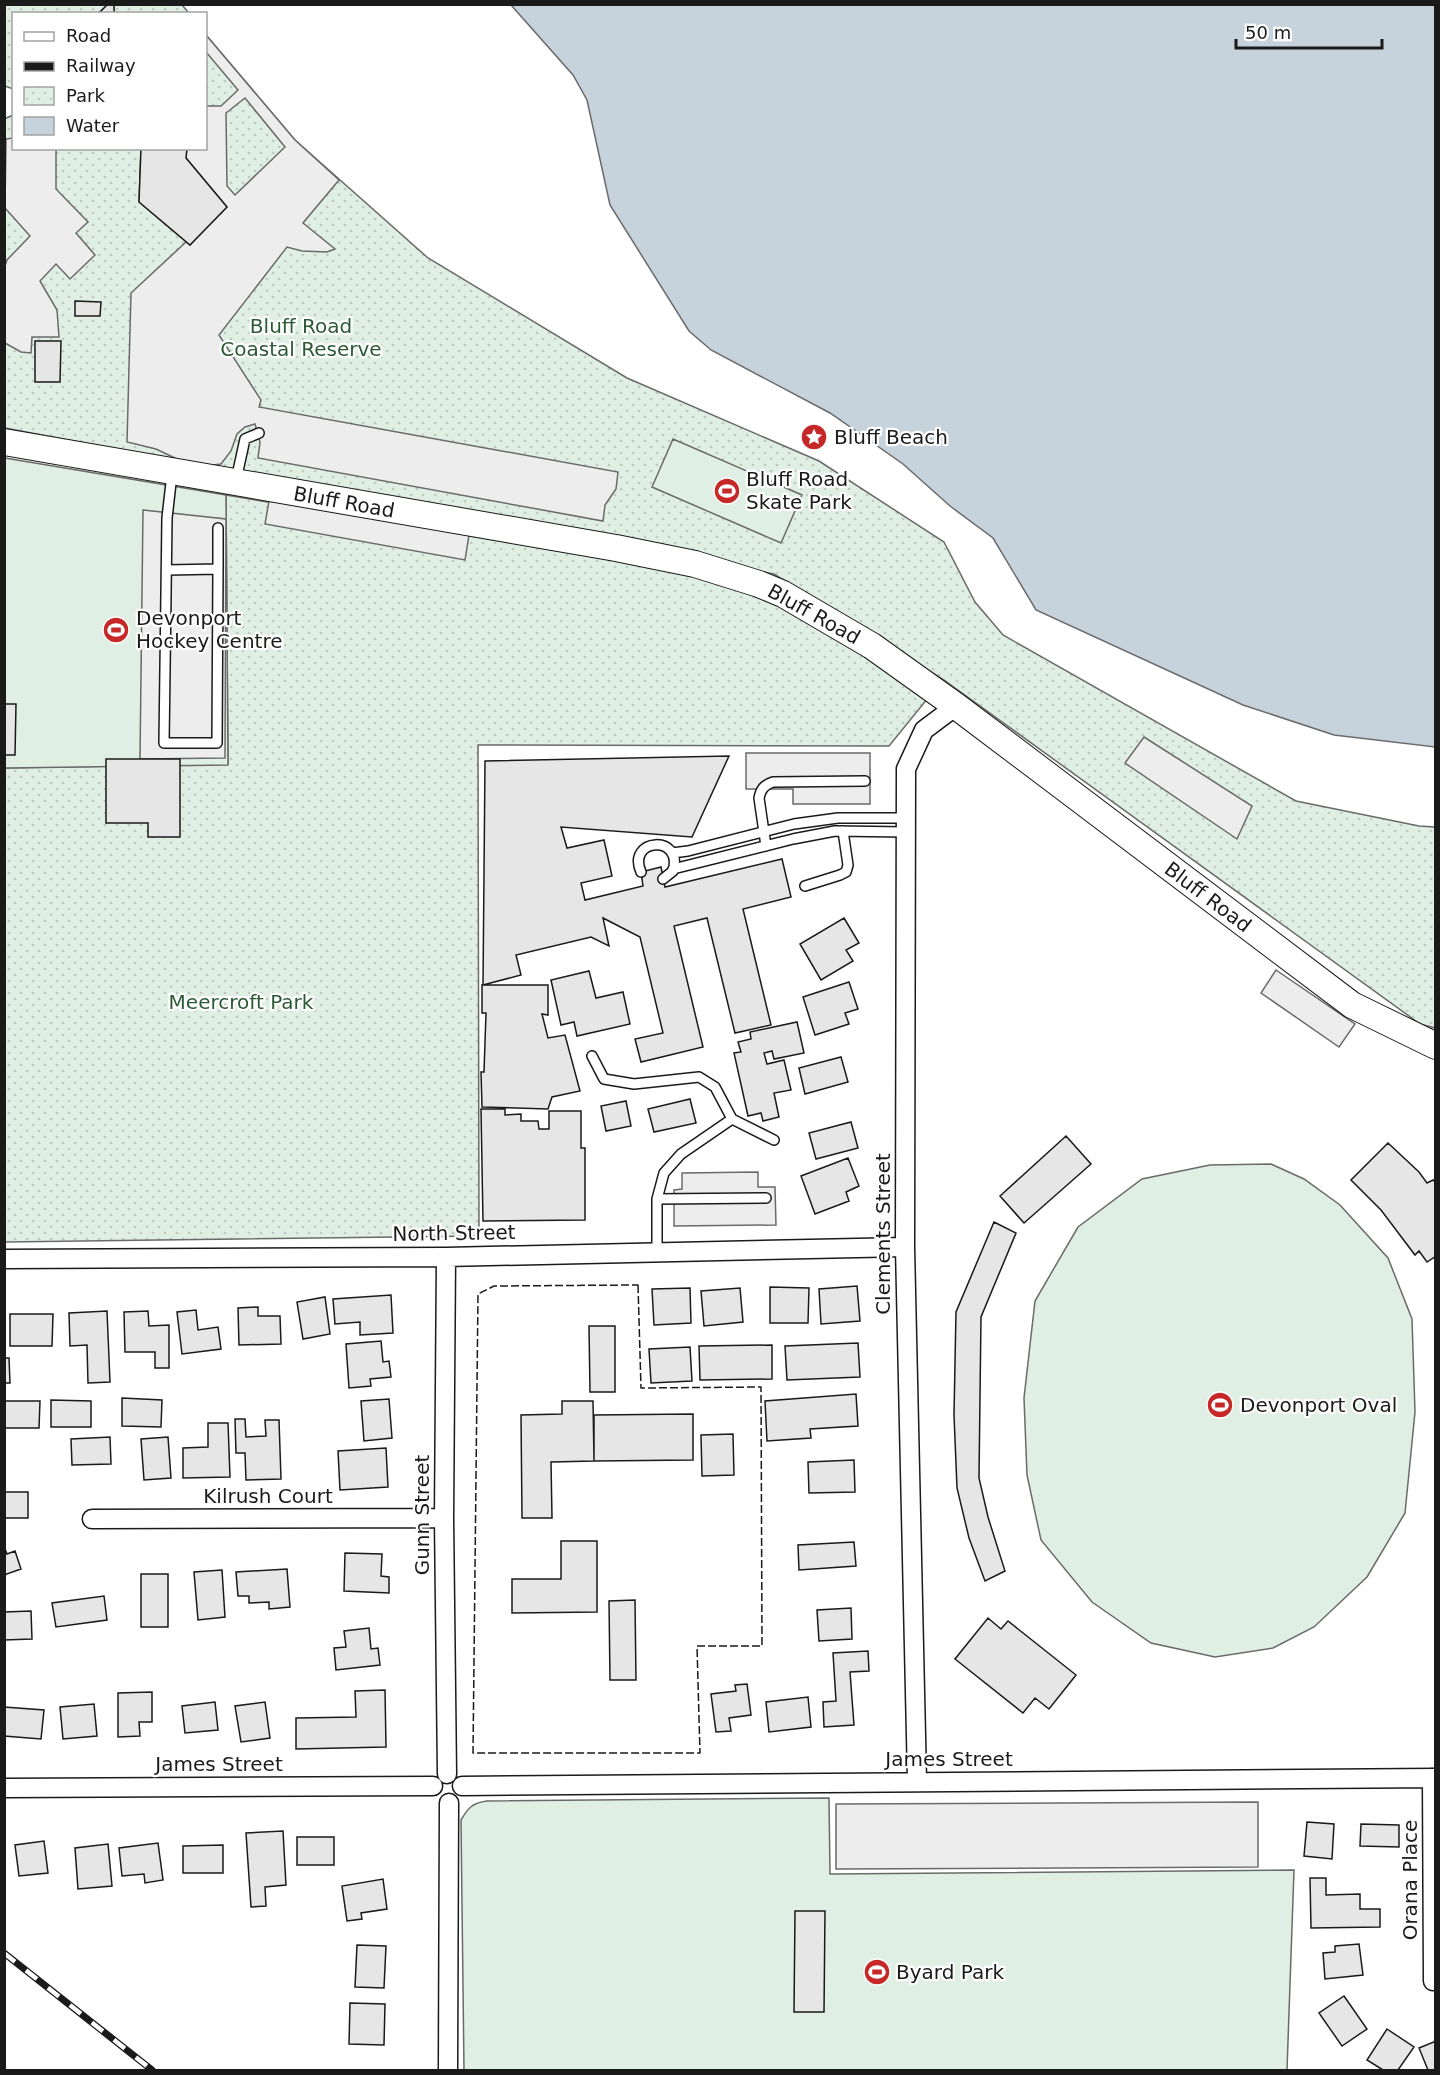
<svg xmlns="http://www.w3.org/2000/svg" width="1440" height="2075" font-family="'DejaVu Sans',sans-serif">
	<defs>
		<pattern id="park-dots" width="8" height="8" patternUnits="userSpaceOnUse" patternTransform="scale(1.5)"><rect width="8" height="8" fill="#e0efe3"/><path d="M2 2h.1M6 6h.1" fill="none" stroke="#c0ccc2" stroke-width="1.8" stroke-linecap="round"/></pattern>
	</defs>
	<rect width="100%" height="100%" fill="#fff"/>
	<path fill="url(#park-dots)" stroke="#6a6a6a" stroke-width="1.5" d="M114 4 182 5 189 13 114 14Z
		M5 5H108L98 13 14 14 13 89 5 86Z
		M206 35 295 140 428 258 627 378 819 461 944 542 975 602 1003 635 1296 801 1419 826 1435 827V1028L1420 1024 944 680 774 574 5 428 4 119 13 115 14 148 141 149 139 202 190 245 227 207 186 158 206 148Z
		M226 495 755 584 928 698 889 746 478 745 479 1236 5 1242 4 768 228 764Z"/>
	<path fill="#e0efe3" stroke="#6a6a6a" stroke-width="1.5" d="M673 439 802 495 781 543 652 487Z
		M5 458 226 495 228 765 5 768Z
		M1271 1164 1304 1179 1340 1205 1388 1258 1412 1319 1415 1412 1405 1513 1367 1577 1314 1627 1273 1648 1215 1657 1151 1643 1092 1602 1041 1540 1027 1475 1024 1398 1035 1301 1078 1227 1142 1179 1210 1165Z
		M829 1798 830 1874 1294 1870 1287 2070H464L461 1820C468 1808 472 1803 487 1801Z"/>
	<path fill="#ededed" stroke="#6a6a6a" stroke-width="1.5" fill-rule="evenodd" d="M206 35 295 140 339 180 303 223 335 249 327 252 302 251 287 247 219 335 261 400 259 407 618 472 616 489 605 505 603 521 258 458 260 442 255 424 245 427 237 434 231 451 221 464 205 466 177 459 156 449 127 442 131 293 186 242 190 245 227 207 186 158 187 149 206 148V106H221L238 90 206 52ZM245 98 285 147 235 195 227 186 226 113Z
		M13 138 14 148 56 149V189L88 222 76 233 95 255 70 279 56 264 40 281 57 310 59 337H32L31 353 21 352 5 343V266L7 260 30 236 5 208 6 139Z
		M269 501 469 535 465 560 265 524Z
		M143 510 226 519 225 758 140 759Z
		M1144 737 1252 806 1237 839 1125 763Z
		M746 753H870V804H793V789H746Z
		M1276 970 1355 1024 1339 1047 1261 993Z
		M758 1172V1187H775L776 1225 674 1226V1190L682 1189V1173Z
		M1258 1802V1867L836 1869V1804Z"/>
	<path fill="#c6d2dc" stroke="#6a6a6a" stroke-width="1.5" d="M511 5H1435V747L1334 735 1243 705 1036 610 993 538 950 506 903 464 830 413 711 350 689 331 610 205 587 100 573 75Z"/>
	<path fill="#e6e6e6" stroke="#1a1a1a" stroke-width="1.5" d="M108 4H114V14H98Z
		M141 148H187L186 158 227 207 190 245 139 202Z
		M75 301 101 302 100 316H75Z
		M35 341H61L60 382H35Z
		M4 704H16L15 755H4Z
		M729 756 692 837 561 827 567 848 604 840 612 876 581 883 585 900 643 886 641 872 661 867 665 887 782 859 791 897 743 909 771 1025 735 1033 707 918 674 926 703 1047 641 1062 635 1039 663 1033 640 937 603 918 609 946 591 937 516 955 521 975 483 985 485 761Z
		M106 759H180V837H148V823H106Z
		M844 918 859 943 846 950 853 961 821 980 800 944Z
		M589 971 596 998 623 992 630 1024 577 1036 574 1022 561 1025 551 980Z
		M849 982 858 1009 845 1013 849 1024 815 1035 803 997Z
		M482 985H548V1015L542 1014 548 1038 565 1035 580 1091 552 1097 548 1109 482 1107 481 1072H484L486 1013H482Z
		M797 1022 804 1053 774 1059 772 1051 764 1053 767 1064 784 1060 791 1090 774 1093 779 1117 763 1121 761 1113 748 1116 734 1053 741 1052 738 1042 751 1039 750 1032Z
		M841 1057 848 1082 805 1094 799 1068Z
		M690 1099 696 1123 654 1132 648 1109Z
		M626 1101 631 1126 606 1131 601 1106Z
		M481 1109H505V1115L521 1114V1121H538L539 1129H549V1111H581V1148H585V1220L483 1221Z
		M851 1122 858 1148 816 1159 809 1133Z
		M1066 1136 1091 1164 1024 1223 1000 1196Z
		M1388 1143 1419 1172 1427 1183 1433 1180 1436 1183V1256L1427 1262 1419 1251 1415 1255 1381 1210 1351 1180Z
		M848 1158 859 1186 846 1192 849 1201 815 1214 801 1176Z
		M994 1222 1016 1233 981 1317 979 1478 988 1517 1005 1571 985 1581 969 1538 957 1488 954 1415 956 1312Z
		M857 1286 860 1321 821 1324 819 1289Z
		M770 1287 809 1288 808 1323H770Z
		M690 1288 691 1323 654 1325 652 1289Z
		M740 1288 743 1322 704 1326 701 1291Z
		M391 1295 393 1333 360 1335V1322L335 1324 333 1299Z
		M325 1297 330 1334 303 1339 297 1302Z
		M258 1307V1316H280L281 1344 239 1345 238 1308Z
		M196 1310 198 1330 218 1327 221 1349 182 1354 177 1312Z
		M107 1311 110 1382 88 1383 87 1345 70 1346 69 1313Z
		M148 1311 149 1326 169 1325V1368H155V1352H125L124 1312Z
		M10 1314H53L52 1346H10Z
		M589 1326H615V1392H590Z
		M381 1341 383 1362 389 1361 391 1377 370 1379 371 1386 349 1388 346 1344Z
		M858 1343 860 1377 787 1380 785 1346Z
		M772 1345V1379L700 1380 699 1346Z
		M690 1347 692 1381 651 1383 649 1349Z
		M4 1358H9L10 1383H4Z
		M856 1394 858 1426 810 1429 811 1438 767 1441 765 1401Z
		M122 1398 162 1400 161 1427 122 1426Z
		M389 1399 392 1438 364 1441 361 1401Z
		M51 1400 91 1401V1427H51Z
		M4 1401H40L39 1428H4Z
		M562 1401H593L594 1461 551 1462 552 1518H522L521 1415 562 1414Z
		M693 1414V1460L594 1461V1415Z
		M235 1419H245L246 1437 266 1436 265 1420H279L281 1479 246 1480 245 1453H236Z
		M208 1423H228L230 1477 183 1478V1448L208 1447Z
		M733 1434 734 1475 702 1476 701 1435Z
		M110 1437 111 1464 72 1465 71 1439Z
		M168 1437 171 1478 144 1480 141 1439Z
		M386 1448 388 1487 340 1490 338 1451Z
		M854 1460 855 1492 809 1493 808 1462Z
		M4 1492H28V1518H4Z
		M561 1541H597V1612L512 1613V1579H561Z
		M854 1542 856 1566 799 1570 798 1545Z
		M4 1546 7 1554 15 1551 21 1569 4 1575Z
		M345 1553 382 1554 381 1576 389 1577V1593L344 1591Z
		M287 1569 290 1607 269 1609V1602L249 1603V1596H238L236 1572Z
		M222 1570 225 1617 198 1620 194 1572Z
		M141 1574H168V1627H141Z
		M104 1596 107 1620 56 1627 52 1603Z
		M635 1600 636 1680H610L609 1601Z
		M851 1608 852 1639 819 1641 817 1610Z
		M31 1611 32 1639 4 1640V1612Z
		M988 1618 1001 1629 1008 1621 1076 1675 1049 1709 1035 1698 1023 1713 955 1659Z
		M369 1628 371 1649 378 1648 380 1665 336 1670 334 1648 346 1647 344 1631Z
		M868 1651 869 1671 850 1672 854 1725 824 1727 823 1702 836 1701 833 1653Z
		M747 1684 751 1715 729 1718 731 1731 716 1732 711 1694 736 1691 735 1685Z
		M385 1690 386 1747 296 1749V1718L356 1717 355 1691Z
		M152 1692V1722H139L140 1736 118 1737V1693Z
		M808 1697 811 1727 769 1732 766 1702Z
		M215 1702 218 1730 185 1733 182 1706Z
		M265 1702 270 1738 241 1742 235 1706Z
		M94 1704 97 1736 63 1739 60 1707Z
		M4 1707 44 1710 41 1739 4 1736Z
		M1307 1822 1334 1824 1332 1859 1304 1856Z
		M1361 1824 1399 1825V1847L1360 1846Z
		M283 1831 286 1885 265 1887 266 1906 251 1907 246 1833Z
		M297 1837H334V1865H297Z
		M44 1841 48 1873 19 1876 15 1845Z
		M158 1843 163 1880 145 1883 144 1874 122 1876 119 1848Z
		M108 1844 112 1886 78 1889 75 1848Z
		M223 1845V1873H183V1846Z
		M1310 1878H1326V1895L1360 1894V1909H1380V1927L1311 1928Z
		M383 1879 387 1909 361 1913 362 1919 347 1921 342 1886Z
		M795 1911H825L824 2012H794Z
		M1359 1944 1363 1975 1325 1979 1323 1953 1335 1952V1946Z
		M357 1945 386 1946 384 1988 355 1987Z
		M1344 1996 1367 2029 1342 2046 1319 2013Z
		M350 2003 385 2004 384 2045 349 2044Z
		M1387 2029 1414 2047 1398 2070H1383L1367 2060Z
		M1436 2041V2070H1428L1419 2048Z"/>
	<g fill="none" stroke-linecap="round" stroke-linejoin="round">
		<defs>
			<path id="lane" d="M236 480 245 439 259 433
				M218 528V569
				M167 570 218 569 217 743H164L167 518 172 474
				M766 846 759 798C761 789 764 785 773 782L865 781
				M672 853 688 851 794 824 838 818H906
				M673 869 793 839 835 831 906 832
				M641 872C626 838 684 834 673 871L663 879
				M805 886 840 875 846 872 848 865 843 831
				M592 1056 604 1079 634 1084 699 1077 715 1087 732 1119
				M657 1199 664 1173 681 1154 732 1119 774 1140
				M657 1252V1199L766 1198"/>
			<path id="street" d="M446 1257 444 1518 447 1774
				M4 1259 446 1257 905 1247
				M92 1519 444 1518
				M1432 1778 1433 1981
				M917 1781 905 1247 906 769 924 730 956 706
				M462 1786 1436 1778
				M4 1788 433 1786
				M448 2070 449 1803"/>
			<path id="secondary" d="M4 442 616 548 695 564 759 584 783 594 872 646 956 706 1352 1005 1436 1046"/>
		</defs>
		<use href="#lane" stroke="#1a1a1a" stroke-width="12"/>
		<use href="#street" stroke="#1a1a1a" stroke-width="21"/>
		<use href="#secondary" stroke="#1a1a1a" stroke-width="28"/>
		<use href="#lane" stroke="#fff" stroke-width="9"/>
		<use href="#street" stroke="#fff" stroke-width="18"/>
		<use href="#secondary" stroke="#fff" stroke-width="26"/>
		<defs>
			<path id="rail" d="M4 1953 152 2070"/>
		</defs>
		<use href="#rail" stroke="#1a1a1a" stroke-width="7"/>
		<use href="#rail" stroke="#fff" stroke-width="4.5" stroke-dasharray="14" stroke-linecap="butt"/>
		<path stroke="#1a1a1a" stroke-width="1.5" stroke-dasharray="8 3" stroke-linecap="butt" d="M638 1285 641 1388 761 1387 762 1646H697L700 1753H473L478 1294 494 1286Z"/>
	</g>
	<defs>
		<symbol id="sight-disc" viewBox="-11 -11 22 22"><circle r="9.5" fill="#c62828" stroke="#fff"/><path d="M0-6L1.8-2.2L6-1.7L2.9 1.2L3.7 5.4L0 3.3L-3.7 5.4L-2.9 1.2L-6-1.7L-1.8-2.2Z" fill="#fff"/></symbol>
		<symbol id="stadium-disc" viewBox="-11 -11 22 22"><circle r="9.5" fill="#c62828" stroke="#fff"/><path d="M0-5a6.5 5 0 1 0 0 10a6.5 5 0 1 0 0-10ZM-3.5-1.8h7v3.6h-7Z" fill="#fff"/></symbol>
	</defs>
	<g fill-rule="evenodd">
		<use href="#sight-disc" x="799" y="422" width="30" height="30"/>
		<use href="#stadium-disc" x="712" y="476" width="30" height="30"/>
		<use href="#stadium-disc" x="101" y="615" width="30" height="30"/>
		<use href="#stadium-disc" x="1205" y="1390" width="30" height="30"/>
		<use href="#stadium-disc" x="862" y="1957" width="30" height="30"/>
	</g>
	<g text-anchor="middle" stroke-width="4.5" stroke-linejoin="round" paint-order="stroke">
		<g font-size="20" fill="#2b5a34" stroke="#fff">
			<text x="301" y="333">Bluff Road<tspan x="301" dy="23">Coastal Reserve</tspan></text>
			<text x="241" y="1009">Meercroft Park</text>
		</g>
		<g font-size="20" fill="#1a1a1a" stroke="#fff" text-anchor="start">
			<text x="834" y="444">Bluff Beach</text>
			<text x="746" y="486">Bluff Road<tspan x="746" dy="23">Skate Park</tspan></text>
			<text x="136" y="625">Devonport<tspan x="136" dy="23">Hockey Centre</tspan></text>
			<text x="1240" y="1412">Devonport Oval</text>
			<text x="896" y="1979">Byard Park</text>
		</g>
		<g font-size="20" fill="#1a1a1a" stroke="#fff">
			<text transform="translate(344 502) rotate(10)" y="7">Bluff Road</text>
			<text transform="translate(814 614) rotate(29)" y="7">Bluff Road</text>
			<text transform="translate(1208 897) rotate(37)" y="7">Bluff Road</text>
			<text transform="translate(454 1233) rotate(-1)" y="7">North Street</text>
			<text transform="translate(883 1234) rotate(-90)" y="7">Clements Street</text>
			<text x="268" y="1503">Kilrush Court</text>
			<text transform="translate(422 1515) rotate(-90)" y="7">Gunn Street</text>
			<text x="949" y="1766">James Street</text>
			<text x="219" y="1771">James Street</text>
			<text transform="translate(1410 1880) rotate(-90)" y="7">Orana Place</text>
		</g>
	</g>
	<rect width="1440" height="2075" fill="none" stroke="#1a1a1a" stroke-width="12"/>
	<rect x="12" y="12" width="195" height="138" fill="#ffffff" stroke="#a3a3a3" stroke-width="1.5"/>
	<rect x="24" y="32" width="30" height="9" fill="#ffffff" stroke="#a3a3a3" stroke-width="1.5"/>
	<text x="66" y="42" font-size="18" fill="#1a1a1a">Road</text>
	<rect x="24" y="62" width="30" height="9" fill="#1a1a1a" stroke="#a3a3a3" stroke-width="1.5"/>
	<text x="66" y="72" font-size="18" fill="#1a1a1a">Railway</text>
	<rect x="24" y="87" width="30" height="18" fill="url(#park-dots)" stroke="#a3a3a3" stroke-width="1.5"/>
	<text x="66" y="102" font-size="18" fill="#1a1a1a">Park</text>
	<rect x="24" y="117" width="30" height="18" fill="#c6d2dc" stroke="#a3a3a3" stroke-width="1.5"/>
	<text x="66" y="132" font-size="18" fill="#1a1a1a">Water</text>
	<path d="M1236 39v9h146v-9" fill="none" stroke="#1a1a1a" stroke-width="3"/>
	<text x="1245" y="39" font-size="18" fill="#1a1a1a" stroke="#ffffff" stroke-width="4.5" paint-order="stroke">50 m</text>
</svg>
